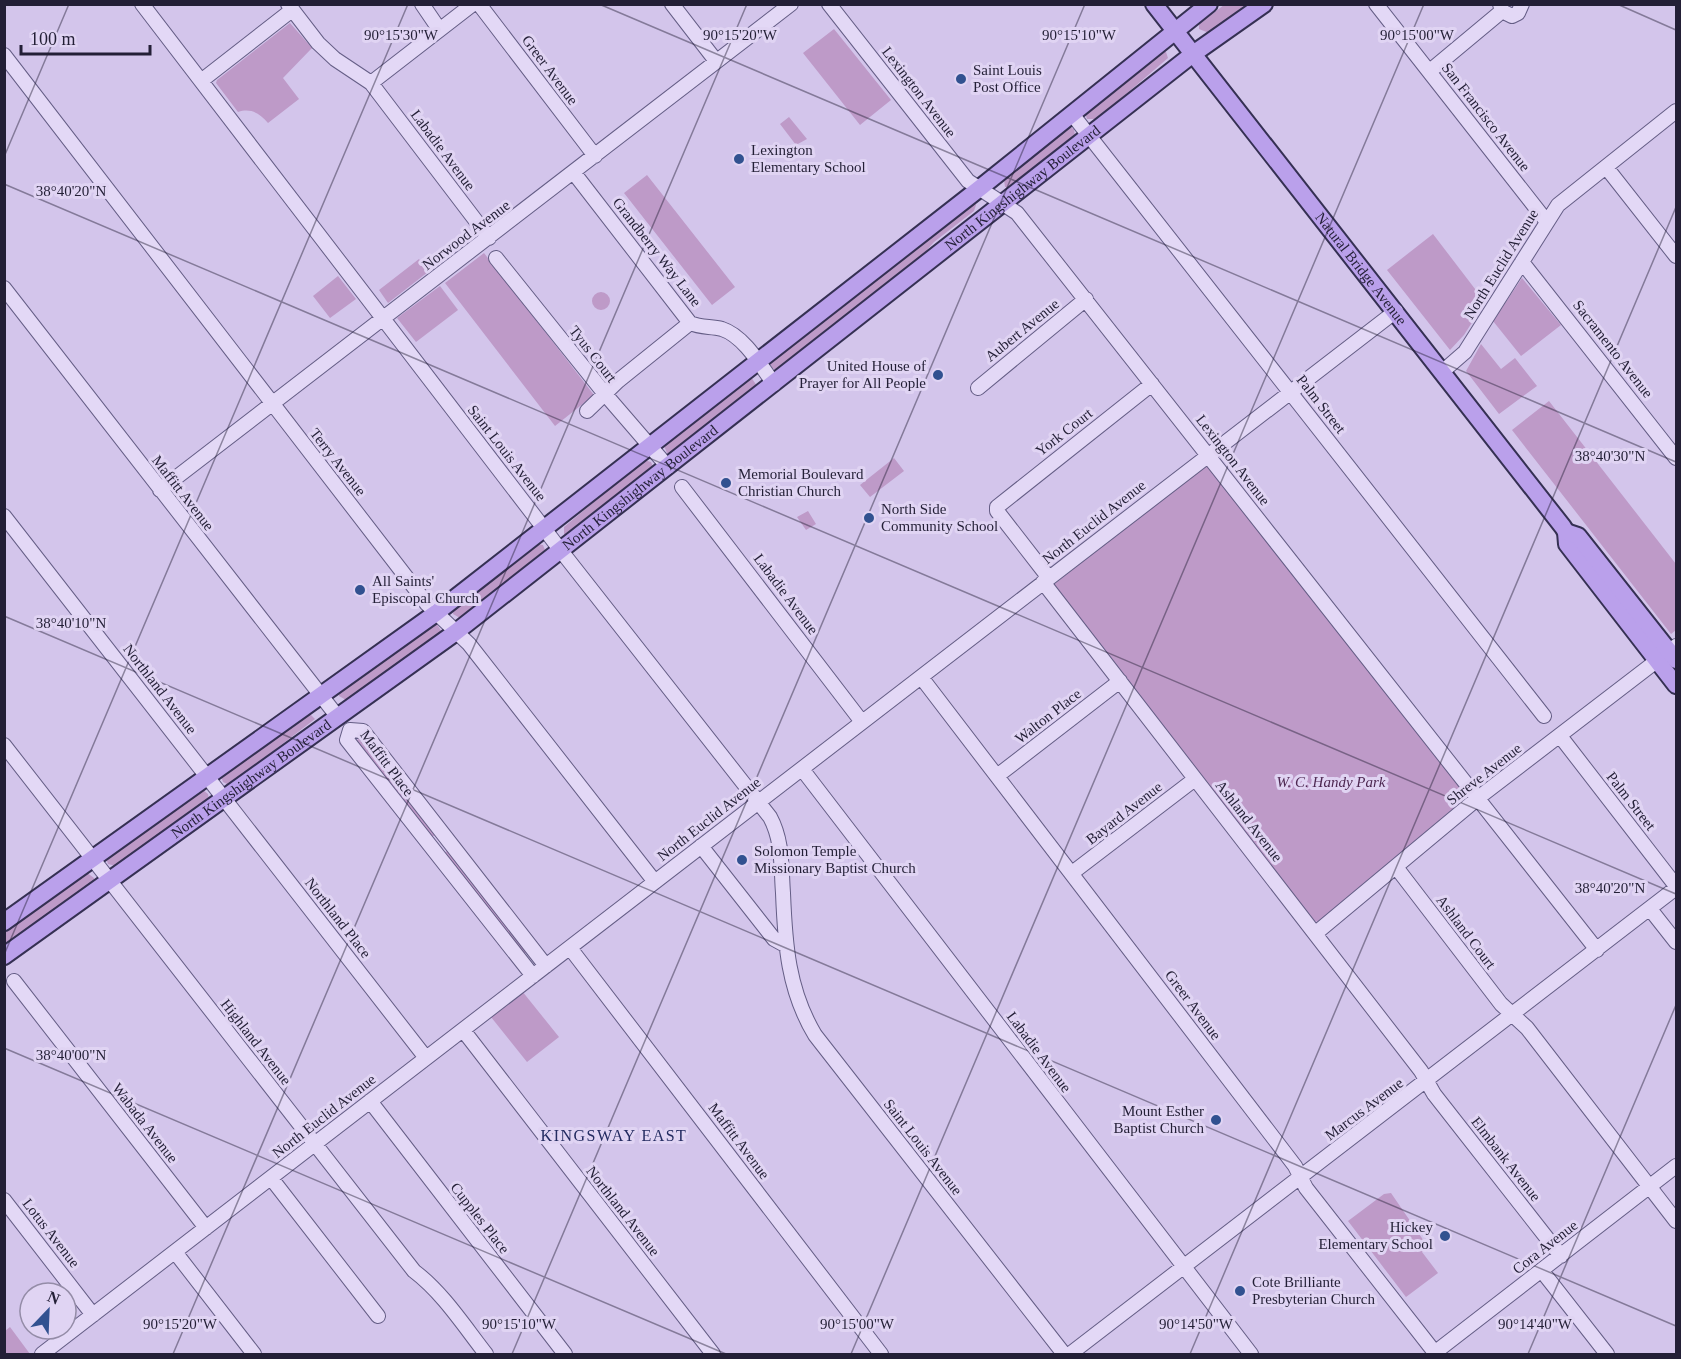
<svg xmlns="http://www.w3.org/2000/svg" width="1681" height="1359" font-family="Georgia,serif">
	<rect width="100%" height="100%" fill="#d3c5eb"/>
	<path fill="#be9ac8" d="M1224 5H1250L1209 33 1199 29V24Z
		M290 23 312 48 283 78 299 99 268 123C259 113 251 108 238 112L216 83 217 80Z
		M834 29 891 100 860 125 803 53Z
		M1160 51 1166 52 1168 58 1097 119H1087L1085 113Z
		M789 117 807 139 796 145 780 124Z
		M1068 126 1074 129 1075 136 1011 187H1005L1004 180Z
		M647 175 735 287 712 305 624 193Z
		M974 201 976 205 974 211 934 242 918 260 778 371 772 368 769 362Z
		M1433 234 1485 302 1464 335 1450 350 1387 270Z
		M484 253 594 395 555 426 445 283Z
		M419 259 428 272 388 303 379 290Z
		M338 276 356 299 330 318 313 296Z
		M1522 278 1561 325 1521 356 1493 321Z
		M440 286 458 310 416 342 397 318Z
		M592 301a9 9 0 1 1 18 0a9 9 0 1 1-18 0Z
		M1481 344 1501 369 1515 358 1537 386 1499 414 1466 371Z
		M751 377 757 386 671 454 667 453 664 446 666 443Z
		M1549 401 1676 564V630L1671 634 1512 430Z
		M894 458 904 471 870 497 860 485Z
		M644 460 651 462 653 467 568 535 564 534V527Z
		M1206 464 1209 465 1468 796 1320 922 1312 921 1053 585Z
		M808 511 816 524 806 530 797 517Z
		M537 544 543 545 545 550 460 618 453 614 454 609 458 605Z
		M436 623 442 632 349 699 346 700 339 696V692Z
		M308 712 315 719 229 785 223 782 221 776Z
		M362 736 437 833 431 838 356 741Z
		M203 790 208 794 209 799 116 866 108 864 106 858Z
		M450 849 529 950 523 955 444 853Z
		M86 872 94 878 93 884 5 948 4 931Z
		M522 991 559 1037 527 1062 491 1017Z
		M1391 1193 1428 1247 1422 1252 1438 1273 1406 1297 1348 1221 1384 1194Z
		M10 1327 30 1354H5V1331Z"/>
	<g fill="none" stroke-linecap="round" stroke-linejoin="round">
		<defs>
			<path id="minor" d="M142 4 562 552 770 817C783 841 781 867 783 893 785 944 788 990 815 1035L1064 1354
				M288 4 318 43 335 59 371 83 489 238
				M422 4 439 29
				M479 4 595 156
				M672 4 716 61
				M829 4 968 181 1017 213 1597 950
				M1376 4 1547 222
				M1500 4 1502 11 1512 16 1518 13 1522 4
				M4 55 427 604 469 644 655 882
				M1430 71 1502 11
				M201 81 292 10
				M371 83 473 4
				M1072 114 1544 716
				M1606 167 1676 256
				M574 173 690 323C701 328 711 326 722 329 744 336 761 366 774 384
				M496 258 605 394 668 467
				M1522 262 1676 458
				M4 288 337 716
				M1442 372 1465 352 1558 205 1676 111
				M978 388 1086 299
				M587 411 618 381 690 323
				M682 487 862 722
				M160 490 791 4
				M4 516 426 1058
				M1049 578 997 511V507L1152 384
				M1043 582 1421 1071 1434 1094 1561 1256
				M921 677 1295 1166 1306 1188 1436 1354
				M1560 736 1676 886
				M4 745 414 1271C443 1293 464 1326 486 1354
				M802 769 1251 1354
				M997 776 1120 681
				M701 846 774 939 785 945
				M1396 867 1501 1004 1527 1028 1676 1221
				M1072 873 1195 779
				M1650 909 1676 942
				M1316 933 1478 798 1676 646
				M570 948 881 1354
				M533 976 347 740 350 730 363 731 546 966
				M14 981 206 1228
				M463 1030 713 1354
				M370 1101 565 1354
				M271 1178 378 1316
				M4 1200 93 1315
				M175 1252 254 1354
				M1542 1271 1607 1354
				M42 1354 1396 311
				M1070 1354 1676 888
				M1433 1354 1676 1166"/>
			<g id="major">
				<path id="s1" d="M1154 4 1563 527 1566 532 1567 544 1676 685"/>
				<path d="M1566 532 1578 536 1676 660"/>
				<path d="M4 922 436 613 980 188 1209 4"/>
				<path id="s2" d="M4 956 456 632 1193 54 1264 4"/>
			</g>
		</defs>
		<use href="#minor" stroke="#645d85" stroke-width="16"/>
		<use href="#major" stroke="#353053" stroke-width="20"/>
		<use href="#minor" stroke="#e3d8f6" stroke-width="14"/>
		<use href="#major" stroke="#baa0eb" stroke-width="16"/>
	</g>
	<path fill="none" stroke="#231f36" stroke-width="1.5" stroke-opacity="0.45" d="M599 4 1676 462M1617 4 1676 30M4 157 69 4M4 184 1676 894M4 616 1676 1326M4 955 408 4M4 1048 726 1354M173 1354 747 4M512 1354 1085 4M851 1354 1424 4M1190 1354 1676 207M1528 1354 1676 1005"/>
	<g fill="#315190" stroke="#e0d4f3" stroke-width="2">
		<circle cx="961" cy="79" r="6"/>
		<circle cx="739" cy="159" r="6"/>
		<circle cx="938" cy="375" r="6"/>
		<circle cx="726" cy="483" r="6"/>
		<circle cx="869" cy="518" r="6"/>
		<circle cx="360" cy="590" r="6"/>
		<circle cx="742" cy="860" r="6"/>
		<circle cx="1216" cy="1120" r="6"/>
		<circle cx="1445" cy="1236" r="6"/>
		<circle cx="1240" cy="1291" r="6"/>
	</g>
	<g text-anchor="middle" stroke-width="6" stroke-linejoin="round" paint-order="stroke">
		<g font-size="15" fill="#231f36" stroke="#e0d4f3">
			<text transform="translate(550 70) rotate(53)" y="5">Greer Avenue</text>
			<text transform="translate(919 92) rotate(52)" y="5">Lexington Avenue</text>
			<text transform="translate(1486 117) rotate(52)" y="5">San Francisco Avenue</text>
			<text transform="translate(443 150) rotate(53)" y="5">Labadie Avenue</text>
			<text dy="5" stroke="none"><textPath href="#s2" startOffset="1276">North Kingshighway Boulevard</textPath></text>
			<text transform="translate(466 235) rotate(-37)" y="5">Norwood Avenue</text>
			<text transform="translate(657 252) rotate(52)" y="5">Grandberry Way Lane</text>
			<text transform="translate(1501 264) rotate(-58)" y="5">North Euclid Avenue</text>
			<text dy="5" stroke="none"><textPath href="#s1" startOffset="336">Natural Bridge Avenue</textPath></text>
			<text transform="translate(1022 330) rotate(-39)" y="5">Aubert Avenue</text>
			<text transform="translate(1613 349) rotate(52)" y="5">Sacramento Avenue</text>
			<text transform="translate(593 354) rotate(52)" y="5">Tyus Court</text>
			<text transform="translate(1321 404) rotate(52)" y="5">Palm Street</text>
			<text transform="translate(1064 432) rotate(-38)" y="5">York Court</text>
			<text transform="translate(507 453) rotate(52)" y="5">Saint Louis Avenue</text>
			<text transform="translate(1233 460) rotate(52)" y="5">Lexington Avenue</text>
			<text transform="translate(338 462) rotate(52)" y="5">Terry Avenue</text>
			<text dy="5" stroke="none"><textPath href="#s2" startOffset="790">North Kingshighway Boulevard</textPath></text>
			<text transform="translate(183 493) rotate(52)" y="5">Maffitt Avenue</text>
			<text transform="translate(1094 522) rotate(-38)" y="5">North Euclid Avenue</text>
			<text transform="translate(786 594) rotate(53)" y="5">Labadie Avenue</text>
			<text transform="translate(160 689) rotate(52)" y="5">Northland Avenue</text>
			<text transform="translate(1048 716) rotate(-38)" y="5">Walton Place</text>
			<text transform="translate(387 763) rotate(53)" y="5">Maffitt Place</text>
			<text transform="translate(1484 774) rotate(-38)" y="5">Shreve Avenue</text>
			<text dy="5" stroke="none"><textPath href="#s2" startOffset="304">North Kingshighway Boulevard</textPath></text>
			<text transform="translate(1631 801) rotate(52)" y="5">Palm Street</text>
			<text transform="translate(1124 813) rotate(-38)" y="5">Bayard Avenue</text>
			<text transform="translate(709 819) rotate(-38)" y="5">North Euclid Avenue</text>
			<text transform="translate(1249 821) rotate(52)" y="5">Ashland Avenue</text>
			<text transform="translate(338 918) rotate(52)" y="5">Northland Place</text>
			<text transform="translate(1466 932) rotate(53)" y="5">Ashland Court</text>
			<text transform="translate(1193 1005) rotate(53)" y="5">Greer Avenue</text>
			<text transform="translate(256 1042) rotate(52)" y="5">Highland Avenue</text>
			<text transform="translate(1039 1052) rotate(53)" y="5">Labadie Avenue</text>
			<text transform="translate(1364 1109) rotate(-37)" y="5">Marcus Avenue</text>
			<text transform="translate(324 1116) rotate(-38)" y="5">North Euclid Avenue</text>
			<text transform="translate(145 1123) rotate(52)" y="5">Wabada Avenue</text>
			<text transform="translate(739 1141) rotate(53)" y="5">Maffitt Avenue</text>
			<text transform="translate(923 1147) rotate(52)" y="5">Saint Louis Avenue</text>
			<text transform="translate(1506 1159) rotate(52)" y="5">Elmbank Avenue</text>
			<text transform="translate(623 1211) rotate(52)" y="5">Northland Avenue</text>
			<text transform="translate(480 1218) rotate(52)" y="5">Cupples Place</text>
			<text transform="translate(51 1233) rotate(52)" y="5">Lotus Avenue</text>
			<text transform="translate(1545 1247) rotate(-38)" y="5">Cora Avenue</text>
		</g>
		<g font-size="15" fill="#231f36" stroke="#e0d4f3" text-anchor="start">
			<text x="973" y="75">Saint Louis<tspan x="973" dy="17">Post Office</tspan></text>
			<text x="751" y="155">Lexington<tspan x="751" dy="17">Elementary School</tspan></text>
			<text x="926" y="371" text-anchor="end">United House of<tspan x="926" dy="17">Prayer for All People</tspan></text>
			<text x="738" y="479">Memorial Boulevard<tspan x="738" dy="17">Christian Church</tspan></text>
			<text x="881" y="514">North Side<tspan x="881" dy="17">Community School</tspan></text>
			<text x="372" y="586">All Saints'<tspan x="372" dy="17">Episcopal Church</tspan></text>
			<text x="754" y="856">Solomon Temple<tspan x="754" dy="17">Missionary Baptist Church</tspan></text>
			<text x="1204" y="1116" text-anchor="end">Mount Esther<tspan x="1204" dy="17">Baptist Church</tspan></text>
			<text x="1433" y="1232" text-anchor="end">Hickey<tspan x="1433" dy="17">Elementary School</tspan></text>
			<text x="1252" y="1287">Cote Brilliante<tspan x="1252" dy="17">Presbyterian Church</tspan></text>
		</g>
		<g font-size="15" font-style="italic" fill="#4d2751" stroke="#e0d4f3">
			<text x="1331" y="787">W. C. Handy Park</text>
		</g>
		<g font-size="16" letter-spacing="1.5" fill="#222a60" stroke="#e0d4f3">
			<text x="614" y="1141">KINGSWAY EAST</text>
		</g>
	</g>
	<g font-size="15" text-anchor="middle" fill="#231f36" stroke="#e0d4f3" stroke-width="6" stroke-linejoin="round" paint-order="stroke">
		<text x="401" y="40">90°15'30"W</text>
		<text x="740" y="40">90°15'20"W</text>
		<text x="1079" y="40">90°15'10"W</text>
		<text x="1417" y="40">90°15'00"W</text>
		<text x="71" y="196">38°40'20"N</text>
		<text x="1610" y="461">38°40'30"N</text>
		<text x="71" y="628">38°40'10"N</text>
		<text x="1610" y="893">38°40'20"N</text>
		<text x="71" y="1060">38°40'00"N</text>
		<text x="180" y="1329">90°15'20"W</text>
		<text x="519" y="1329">90°15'10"W</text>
		<text x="857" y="1329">90°15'00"W</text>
		<text x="1196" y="1329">90°14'50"W</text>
		<text x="1535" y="1329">90°14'40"W</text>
	</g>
	<rect width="1681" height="1359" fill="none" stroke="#231f36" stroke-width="12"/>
	<g transform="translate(48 1311) rotate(23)"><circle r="28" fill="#e0d4f3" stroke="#948ca7" stroke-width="1.5"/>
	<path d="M0-4.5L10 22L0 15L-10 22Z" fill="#315190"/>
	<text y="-9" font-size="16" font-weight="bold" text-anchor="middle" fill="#231f36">N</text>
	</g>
	<path d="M21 45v9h129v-9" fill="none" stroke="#231f36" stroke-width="3"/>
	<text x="30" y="45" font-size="18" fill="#231f36" stroke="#e0d4f3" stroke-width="4.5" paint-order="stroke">100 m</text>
</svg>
